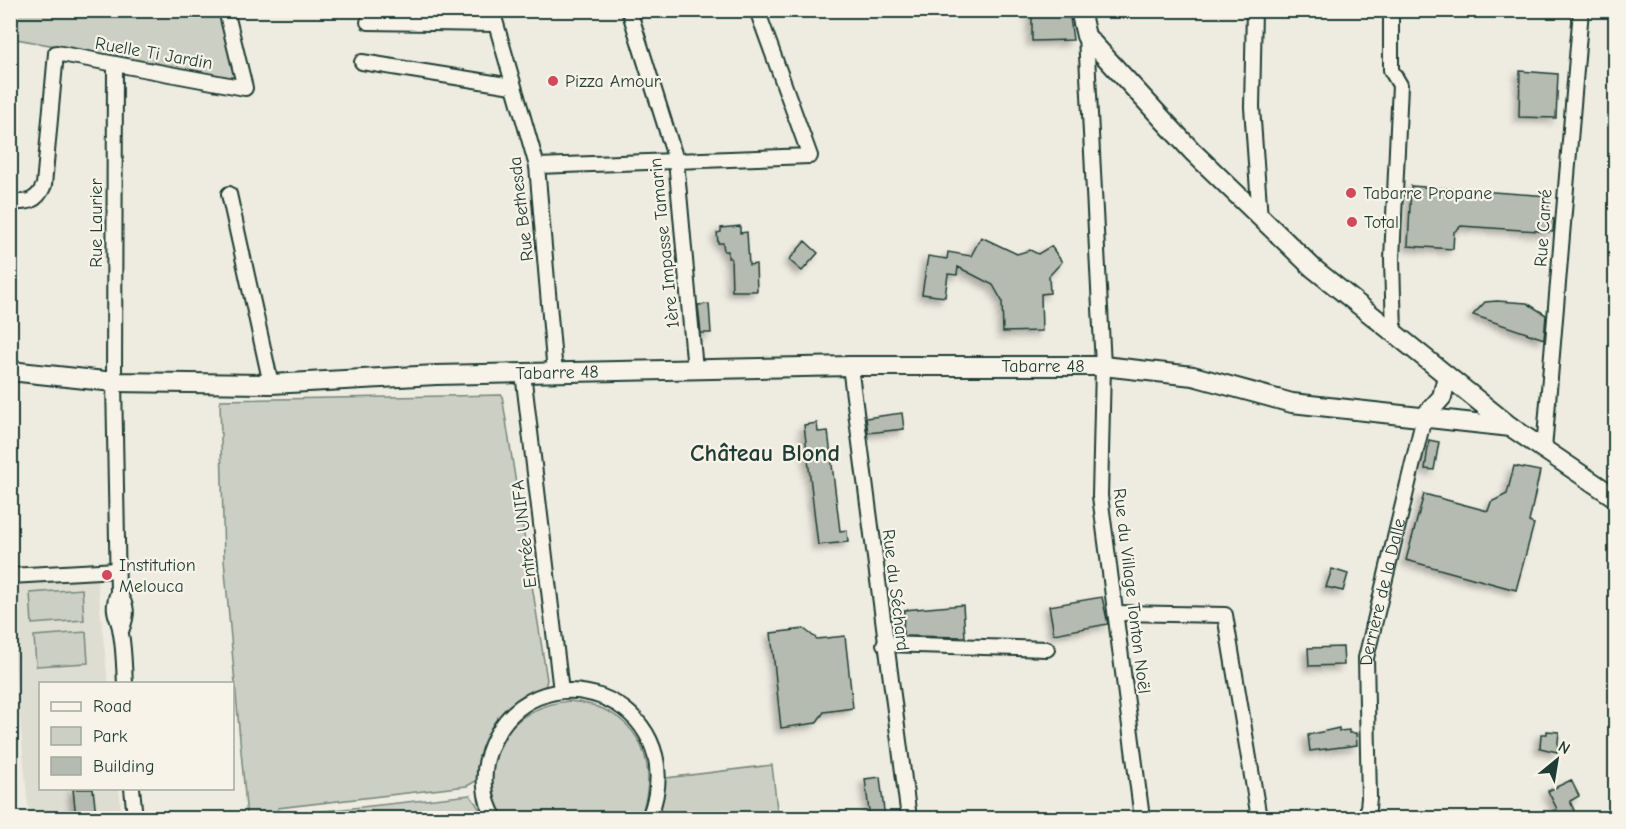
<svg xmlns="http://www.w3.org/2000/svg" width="1626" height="829" font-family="'Comic Neue',sans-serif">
	<defs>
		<filter id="shadow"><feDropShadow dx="-4.5" dy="4.5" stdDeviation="3" flood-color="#0004"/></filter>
	</defs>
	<rect width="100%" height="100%" fill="#eeece1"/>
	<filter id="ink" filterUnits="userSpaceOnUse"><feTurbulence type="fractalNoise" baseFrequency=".0167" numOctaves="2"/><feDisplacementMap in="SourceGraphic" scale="12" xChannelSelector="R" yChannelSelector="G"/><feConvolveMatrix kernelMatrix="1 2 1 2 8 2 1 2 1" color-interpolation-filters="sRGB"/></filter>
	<g filter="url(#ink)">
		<path fill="#ddddd2" d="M97 578 108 683 40 684V788L119 789 122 818H29L11 622 10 585Z"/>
		<path fill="#cccfc4" stroke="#76867c" stroke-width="1.5" d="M10 11H220L238 79 11 38Z
			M502 395 547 680 544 691 524 703 478 780 467 786 278 808 280 816 470 795 486 818H247L224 560 220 400Z
			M82 589 84 620 32 624 30 593Z
			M86 632 88 663 36 666 34 636Z
			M569 701C635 706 663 759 640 818H500C473 760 507 707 569 701Z
			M772 765 778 818H652L666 778Z"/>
		<path fill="#b5bbb0" stroke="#1f3d34" stroke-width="1.5" filter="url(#shadow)" d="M1032 10H1069L1073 40 1032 41Z
			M1520 71 1558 74 1556 118 1519 117Z
			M1411 186 1549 196 1548 219H1554L1553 232 1461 226 1454 232 1453 249 1408 246Z
			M740 226V233L747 232 749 265 756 264 757 291H732L731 258H728V251H724L723 243H718L717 233 721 232V228Z
			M981 237 1017 254 1030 250 1038 254 1051 246 1062 262 1049 276 1050 293 1041 294 1042 331 1003 332 1002 301 993 285 958 267 957 275 948 274 945 297 922 294 928 256 947 259 948 252 971 256Z
			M805 241 818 253 802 271 789 260Z
			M1497 301 1527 303 1546 315 1544 339 1473 315 1485 302Z
			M709 304 711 333H701L698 305Z
			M902 413 904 429 868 433 866 418Z
			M817 423 818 432 828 431 840 531 847 530 848 542 818 545 804 425Z
			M1429 440 1439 442 1434 470 1425 469Z
			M1514 466 1540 471 1529 522 1534 524 1516 590 1406 560 1424 494 1488 511 1491 502 1507 494Z
			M1332 569 1348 574 1343 591 1326 587Z
			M1102 597 1108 624 1054 634 1049 606Z
			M963 605 965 637 903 636 904 610Z
			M804 629 817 639 845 636 853 708 824 712 816 723 781 728 771 633Z
			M1343 647 1344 665 1309 666 1308 648Z
			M1339 728V731L1349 730V733H1356L1357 745 1310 751 1308 735Z
			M1547 731 1559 732 1557 752 1540 748 1541 734H1547Z
			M880 777 885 819H870L865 779Z
			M1571 780 1579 796 1570 801 1578 819H1538L1557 809 1548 791Z
			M73 789H93L96 815 76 817Z"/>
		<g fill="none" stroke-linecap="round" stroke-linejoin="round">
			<defs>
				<g id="street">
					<path d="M492 10 537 166 555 373"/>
					<path d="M629 10 676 160 695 370"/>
					<path d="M1254 10 1252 107 1260 219"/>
					<path d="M1391 10V70L1400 85 1392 259 1394 334"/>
					<path d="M368 22 495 24"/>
					<path d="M1086 36 1103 366 1100 496 1142 818"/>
					<path d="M362 62 512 86"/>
					<path d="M115 64 114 382 118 592C110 615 119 614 121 634 124 650 124 667 125 684"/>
					<path d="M537 166 810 156 757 10"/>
					<path d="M229 194 271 384"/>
					<path d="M10 202C27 203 37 202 44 185L56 53 245 88 226 10"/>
					<path d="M850 366 909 818"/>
					<path d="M523 373 561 691"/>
					<path d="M1544 449 1581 10"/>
					<path d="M10 576 117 570"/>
					<path d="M118 592C128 607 128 614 121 631"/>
					<path d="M1117 613 1225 615 1259 818"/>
					<path d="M884 644 1047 649"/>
					<path d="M132 788 135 818"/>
					<path d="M495 818C483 800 482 772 489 752 529 638 697 697 649 818"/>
					<path id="s1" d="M1367 818 1369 798 1366 658 1424 417"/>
				</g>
				<g id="secondary">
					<path d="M1080 10 1086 36 1192 151 1313 268 1511 427 1616 498"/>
					<path id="s2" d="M10 371 114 382 271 384 436 375 850 366H1103L1193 376 1292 403 1511 427"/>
					<path d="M1424 417 1442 397 1447 376"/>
				</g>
			</defs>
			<use href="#street" stroke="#1f3d34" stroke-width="18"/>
			<use href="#secondary" stroke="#1f3d34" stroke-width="22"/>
			<use href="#street" stroke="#f7f3e8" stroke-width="14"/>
			<use href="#secondary" stroke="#f7f3e8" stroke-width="18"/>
		</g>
	</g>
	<g fill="#d1495b" stroke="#f7f3e8" stroke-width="2">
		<circle cx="553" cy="81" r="6"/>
		<circle cx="1351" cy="193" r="6"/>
		<circle cx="1352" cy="222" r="6"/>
		<circle cx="107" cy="575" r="6"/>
	</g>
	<g text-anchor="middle" stroke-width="4.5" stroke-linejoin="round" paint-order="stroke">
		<g font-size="18" fill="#1f3d34" stroke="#f7f3e8">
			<text transform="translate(154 53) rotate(10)" y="6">Ruelle Ti Jardin</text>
			<text transform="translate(521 209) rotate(-97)" y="6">Rue Bethesda</text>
			<text transform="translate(96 223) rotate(-90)" y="6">Rue Laurier</text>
			<text transform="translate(1543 228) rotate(-86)" y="6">Rue Carré</text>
			<text transform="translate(664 243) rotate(-96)" y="6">1ère Impasse Tamarin</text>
			<text dy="6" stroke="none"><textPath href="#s2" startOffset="1034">Tabarre 48</textPath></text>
			<text dy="6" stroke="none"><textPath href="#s2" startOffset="548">Tabarre 48</textPath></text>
			<text transform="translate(524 534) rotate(-97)" y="6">Entrée UNIFA</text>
			<text transform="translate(896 590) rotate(83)" y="6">Rue du Séchard</text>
			<text transform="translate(1132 591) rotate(83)" y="6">Rue du Village Tonton Noël</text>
			<text dy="6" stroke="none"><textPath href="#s1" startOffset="228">Derrière de la Dalle</textPath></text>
		</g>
		<g font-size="18" fill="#1f3d34" stroke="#f7f3e8" text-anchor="start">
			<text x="565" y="87">Pizza Amour</text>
			<text x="1363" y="199">Tabarre Propane</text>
			<text x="1364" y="228">Total</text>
			<text x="119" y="571">Institution<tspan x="119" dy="21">Melouca</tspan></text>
		</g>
		<g font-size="24" font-weight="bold" fill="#1f3d34" stroke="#f7f3e8">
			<text x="765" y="461">Château Blond</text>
		</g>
	</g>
	<rect width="1626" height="829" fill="none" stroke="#f7f3e8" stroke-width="36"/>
	<rect x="18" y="18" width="1590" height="793" fill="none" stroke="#1f3d34" stroke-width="2" filter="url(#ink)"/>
	<rect x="39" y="682" width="195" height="108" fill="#f7f3e8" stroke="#a1aaa0" stroke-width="1.5"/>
	<rect x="51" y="702" width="30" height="9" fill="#f7f3e8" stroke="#a1aaa0" stroke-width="1.5"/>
	<text x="93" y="712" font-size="18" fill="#1f3d34">Road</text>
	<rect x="51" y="727" width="30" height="18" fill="#cccfc4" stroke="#a1aaa0" stroke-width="1.5"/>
	<text x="93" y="742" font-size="18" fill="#1f3d34">Park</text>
	<rect x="51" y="757" width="30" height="18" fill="#b5bbb0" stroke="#a1aaa0" stroke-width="1.5"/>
	<text x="93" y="772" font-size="18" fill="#1f3d34">Building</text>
	<g transform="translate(1557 760) rotate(30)" stroke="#f7f3e8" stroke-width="4.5" paint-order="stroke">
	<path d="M0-4.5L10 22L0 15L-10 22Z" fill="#1f3d34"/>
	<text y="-9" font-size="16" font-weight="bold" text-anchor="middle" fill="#1f3d34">N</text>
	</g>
</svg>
